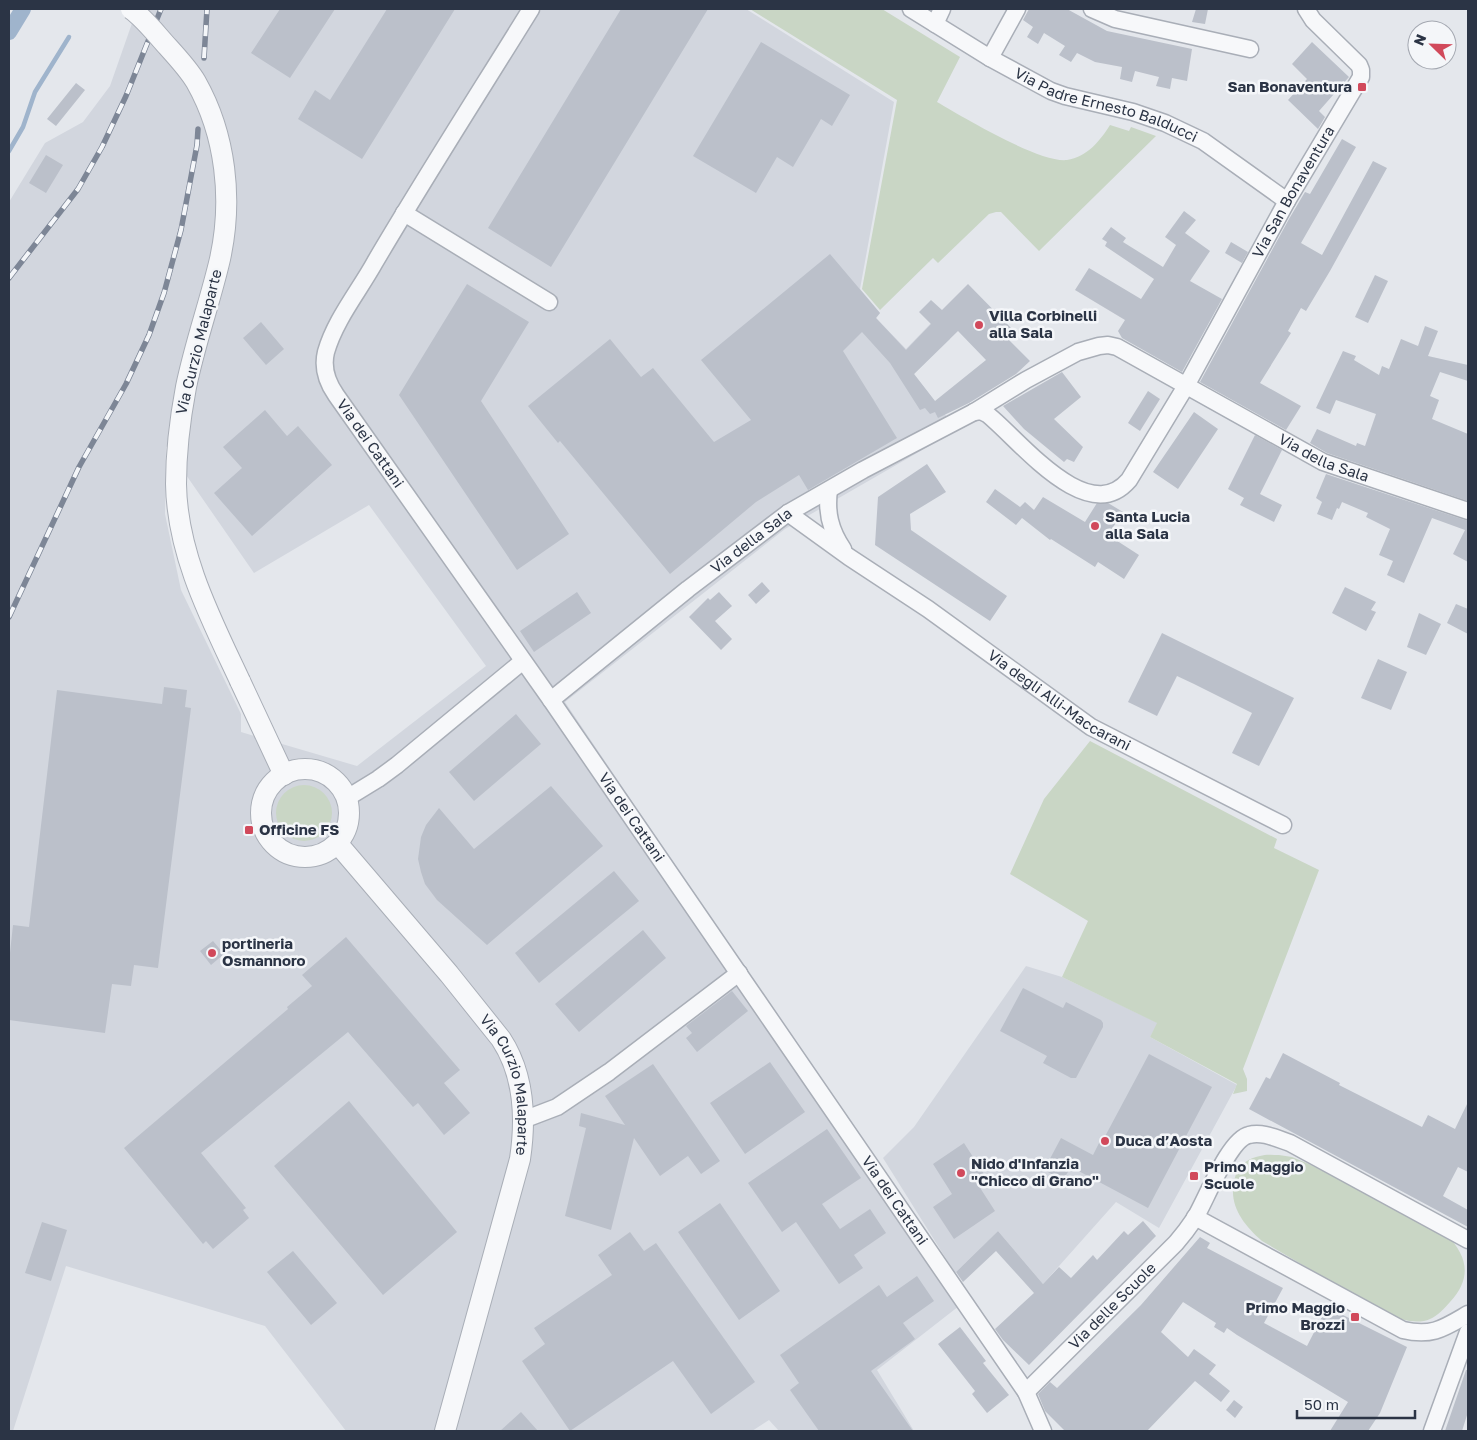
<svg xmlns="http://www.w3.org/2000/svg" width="1477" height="1440" font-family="'Golos Text',sans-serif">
	<rect width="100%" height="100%" fill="#e4e7ec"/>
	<path fill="#d2d6de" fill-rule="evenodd" d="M137 9H746L894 102 860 289 880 313 876 318 906 349 932 322 950 339 914 374 957 430 785 529 565 702 968 1299 877 1370 914 1431H779L769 1420 752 1431H346L265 1326 66 1266 13 1431H9V202L45 143 83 122 110 86ZM166 446 254 573 369 505 486 666 357 766 241 732V714L181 590 165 514Z
		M1026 966 1062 977 1158 1023 1150 1037 1237 1085 1159 1228 1116 1202 1043 1284 998 1231 955 1273 883 1158 914 1127Z"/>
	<path fill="#c9d6c5" d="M750 9H882L960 57 937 102C963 117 1039 163 1067 160 1087 157 1100 141 1110 125L1129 131 1131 127 1156 136 1039 251 1001 212H996L989 214 938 263 933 258 880 310 862 289 897 100Z
		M1090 741 1277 839 1274 848 1319 870 1243 1069 1247 1079V1091L1233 1094 1237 1084 1150 1037 1157 1023 1062 977 1088 921 1010 874 1044 799Z
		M276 813a28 28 0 1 1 56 0a28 28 0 1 1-56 0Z
		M1279 1155 1292 1157 1309 1164 1447 1235C1468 1257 1472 1278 1450 1302 1445 1308 1437 1316 1430 1319 1417 1325 1400 1319 1388 1315L1262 1241C1242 1223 1226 1203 1236 1174 1240 1164 1249 1158 1260 1156 1266 1154 1273 1155 1279 1155Z"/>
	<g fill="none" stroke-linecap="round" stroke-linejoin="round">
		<path stroke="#9fb4cc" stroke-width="4.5" d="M9 151 23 127 35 92 69 37"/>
		<path stroke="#9fb4cc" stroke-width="16" d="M9 32 23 9"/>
	</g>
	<path fill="#bbc0ca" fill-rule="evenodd" d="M280 9H335L290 78 251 53Z
		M387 9H455L362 159 298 119 315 90 330 100Z
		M621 9H708L551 267 488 228Z
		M1029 9H1067L1107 31 1192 49 1187 81 1172 78 1170 89 1156 86 1159 77 1135 71 1132 82 1120 79 1122 67 1095 62 1077 53 1071 62 1059 55 1065 46 1044 33 1038 44 1027 37 1033 27 1023 20Z
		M1196 9H1208L1205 24 1192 22Z
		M761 42 850 95 832 126 821 119 793 167 777 157 756 193 693 156Z
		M1312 42 1349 77 1319 111 1325 117 1318 129 1288 100 1307 79 1292 64Z
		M76 83 85 90 56 126 47 119Z
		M1342 139 1356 147 1301 243 1322 255 1373 161 1387 168 1330 271 1306 311 1301 308 1288 331 1291 333 1260 383 1301 406 1286 430 1200 382 1289 219 1305 192 1310 194Z
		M46 155 63 165 46 193 29 183Z
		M1184 211 1196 220 1185 233 1210 251 1190 281 1222 299 1182 372 1122 338 1118 331 1125 320 1075 290 1089 268 1141 299 1154 279 1105 246 1107 242 1102 239 1111 227 1126 238 1123 242 1163 267 1176 245 1165 237Z
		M1231 242 1248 252 1242 263 1225 253Z
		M830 254 880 313 876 318 906 350 931 324 919 312 931 300 942 310 968 284 1016 333 1009 340 1030 361 1016 374 969 403 938 418 935 412 930 414 925 408 920 410 890 363 862 332 843 351 897 438 808 490 799 475 756 502 670 574 560 441 558 443 528 406 610 339 641 377 653 368 714 442 751 420 701 360ZM958 331 986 360 935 401 914 374Z
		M1375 275 1388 281 1368 323 1355 317Z
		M467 284 529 322 481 401 569 534 517 570 399 395Z
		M261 322 284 349 266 365 243 338Z
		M1425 326 1438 331 1428 356 1468 365V381L1440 372 1430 396 1439 400 1432 419 1468 434V501L1327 453 1310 443 1317 429 1356 446 1357 443 1365 446 1376 414 1336 400 1330 414 1316 408 1343 351 1356 356 1354 360 1379 375 1382 366 1389 369 1401 339 1418 346Z
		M1062 372 1081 397 1054 419 1083 447 1074 462 1067 459 1064 462 1024 429 1003 406Z
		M1148 391 1160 399 1140 431 1128 423Z
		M265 410 287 436 298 426 332 465 252 536 214 493 242 468 223 447Z
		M1194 412 1218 429 1178 489 1153 472Z
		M1255 435 1282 450 1260 494 1282 505 1274 522 1240 505 1244 498 1228 489Z
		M927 464 946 492 910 514 911 530 1007 596 990 621 875 545 878 497Z
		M1326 474 1468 521V562L1453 554 1465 530 1432 518 1404 583 1387 575 1393 561 1379 555 1390 529 1366 517 1368 513 1342 502 1339 509 1337 508 1332 520 1317 514 1322 502 1316 498Z
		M995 489 1020 507 1025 502 1034 510 1043 497 1085 522 1097 503H1108L1123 512 1108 535 1139 555 1124 579 1098 562 1095 567 1051 539 1050 540 1022 518 1016 525 986 502Z
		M762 582 770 591 756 604 748 595Z
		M1345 587 1376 602 1371 610 1376 612 1366 631 1332 613Z
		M577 592 591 613 534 652 520 631Z
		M719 592 732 606 715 621 732 639 721 650 689 617 708 598 710 600Z
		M1456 604 1468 609V634L1447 623Z
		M1419 613 1441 624 1426 655 1407 647Z
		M1162 633 1294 698 1259 766 1232 753 1252 713 1194 684 1177 676 1157 716 1128 702Z
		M1378 659 1407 672 1391 710 1361 698Z
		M164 687 187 690 185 707 191 708 158 968 134 965 131 986 112 984 105 1033 9 1020V962L13 925 29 927 57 690 162 704Z
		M516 714 541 744 474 801 449 772Z
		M551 786 603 846 487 945 437 900 425 884 421 872 418 859 421 837 426 825 439 808 474 849Z
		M614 871 639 901 539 983 515 953Z
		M643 930 666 958 579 1032 555 1004Z
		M346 937 460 1070 444 1083 470 1113 444 1135 418 1103 413 1107 348 1032 201 1153 246 1208 243 1210 249 1218 213 1249 206 1241 203 1244 124 1148 288 1009 287 1007 312 986 302 975Z
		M213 941 224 954 211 965 200 951Z
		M1023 988 1063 1008 1066 1002 1101 1020 1103 1023V1027L1076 1078H1071L1043 1063 1047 1056 1000 1031Z
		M732 991 748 1011 697 1052 686 1038 692 1033 686 1026Z
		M1283 1053 1340 1083 1339 1085 1422 1127 1428 1115 1455 1129 1468 1102V1172L1458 1167 1443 1196 1468 1210V1227L1249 1109 1266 1077 1270 1079Z
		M1149 1054 1212 1087 1148 1208 1071 1167 1063 1180 1044 1170 1061 1138 1093 1155 1100 1141 1102 1142Z
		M770 1062 805 1112 745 1154 710 1103Z
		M653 1064 720 1161 701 1174 688 1156 660 1176 634 1138 611 1230 565 1216 586 1128 579 1126 581 1113 625 1125 605 1096Z
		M349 1101 457 1232 383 1295 274 1166Z
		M827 1129 861 1178 822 1204 840 1229 870 1209 886 1233 854 1255 863 1268 839 1284 796 1222 782 1232 748 1183Z
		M964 1143 984 1174 975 1180 995 1211 954 1239 933 1207 952 1194 933 1164Z
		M720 1203 780 1291 739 1320 678 1232Z
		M1143 1221 1156 1236 1029 1365 1003 1340 995 1329 1034 1293 996 1251 963 1282 956 1272 998 1231 1043 1284 1059 1267 1071 1278 1093 1255 1097 1260 1124 1231 1128 1235Z
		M42 1222 67 1230 51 1281 25 1273Z
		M630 1232 644 1251 656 1243 755 1382 711 1414 673 1361 570 1431 522 1361 545 1344 534 1328 612 1275 598 1255Z
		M1200 1237 1210 1243 1207 1248 1283 1288 1264 1323 1307 1346 1327 1307 1407 1347 1380 1413 1368 1431H1330L1348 1402 1237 1335 1227 1328 1224 1333 1214 1327 1216 1323 1183 1302 1161 1332 1188 1357 1194 1349 1216 1365 1209 1374 1230 1391 1221 1402 1195 1381 1147 1431H1065L1045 1411 1038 1394 1050 1382 1057 1388 1141 1305Z
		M293 1251 337 1303 311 1325 267 1272Z
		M917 1276 934 1301 903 1323 915 1339 871 1371 913 1431H819L790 1390 799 1383 780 1355 879 1285 887 1297Z
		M960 1327 986 1361 983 1363 1009 1395 987 1413 972 1394 975 1391 938 1344Z
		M1466 1370H1468V1412L1462 1431H1445Z
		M1234 1400 1243 1407 1235 1418 1226 1410Z
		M521 1412 538 1431H500Z"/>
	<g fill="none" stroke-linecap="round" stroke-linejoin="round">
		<defs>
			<g id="minor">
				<path id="s1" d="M531 9C479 93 425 177 375 262 359 291 335 320 326 352 322 368 327 382 336 395L551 700 1026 1392 1043 1431"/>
				<path id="s2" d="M911 9 990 58 1051 91 1065 96 1133 112 1165 123 1203 141 1287 201"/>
				<path d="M1092 9 1115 19 1250 49"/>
				<path d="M935 24 942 9"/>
				<path d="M990 58 1017 9"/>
				<path d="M404 213 549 302"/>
				<path id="s3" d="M974 412 981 411 987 414C1018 438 1087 529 1129 480L1186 386 1287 201 1361 77V70L1359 65 1313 20 1306 9"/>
				<path d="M829 490C826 512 830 530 843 549"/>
				<path id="s4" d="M788 513 849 557 928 609 1091 727 1283 825"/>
				<path id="s5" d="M551 700 688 589 788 513 863 470 974 412 1026 380 1078 352 1099 346 1108 345 1117 347 1323 462 1468 511"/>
				<path d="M347 798 378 779 397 765 523 661"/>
				<path d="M523 1120 557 1107 609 1072 739 973"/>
				<path d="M1195 1217 1403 1330C1432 1337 1444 1328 1468 1314"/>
				<path id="s6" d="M1026 1392 1176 1243C1183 1235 1189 1227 1195 1218 1206 1200 1229 1139 1249 1135 1262 1131 1278 1139 1290 1143L1468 1240"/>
				<path d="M1432 1431 1468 1332"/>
			</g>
			<g id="tertiary">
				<path d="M240 681 284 775"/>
				<circle cx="305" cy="813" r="44"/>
				<path id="s7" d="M338 844 449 974 501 1039C524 1074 526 1119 520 1159L445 1431"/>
			</g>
		</defs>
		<use href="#minor" stroke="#a9aeb7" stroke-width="19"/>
		<use href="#tertiary" stroke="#a9aeb7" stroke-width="22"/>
		<use href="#minor" stroke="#f7f8fa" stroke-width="16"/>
		<use href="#tertiary" stroke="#f7f8fa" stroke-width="20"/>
		<defs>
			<path id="rail" d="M204 58 207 9
				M9 278 78 189 102 147 126 96 161 9
				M9 617 79 467 126 384 149 335 164 293 181 230 197 145 198 129"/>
		</defs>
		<use href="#rail" stroke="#7d8696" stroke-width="5.5"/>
		<use href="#rail" stroke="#f4f6f9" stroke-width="4" stroke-dasharray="11" stroke-linecap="butt"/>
		<defs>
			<path id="tertiary-bridge" d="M131 9C145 19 156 34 168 47 178 58 189 70 196 82 226 135 233 200 220 259 210 302 195 343 186 387 180 419 176 451 176 484 177 554 211 619 240 681"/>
		</defs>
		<use href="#tertiary-bridge" stroke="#a9aeb7" stroke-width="22" stroke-linecap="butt"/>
		<use href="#tertiary-bridge" stroke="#f7f8fa" stroke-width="20"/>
	</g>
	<g fill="#d1495b" stroke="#f4f6f9" stroke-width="2">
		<rect x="1357" y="82" width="10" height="10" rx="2.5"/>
		<circle cx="979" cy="325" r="5"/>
		<circle cx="1095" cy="526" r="5"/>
		<rect x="244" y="825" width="10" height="10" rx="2.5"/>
		<circle cx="212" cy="953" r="5"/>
		<circle cx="1105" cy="1141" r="5"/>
		<circle cx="961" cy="1173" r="5"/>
		<rect x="1189" y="1171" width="10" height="10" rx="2.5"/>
		<rect x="1350" y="1312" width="10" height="10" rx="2.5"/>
	</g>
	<g text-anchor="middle" stroke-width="5" stroke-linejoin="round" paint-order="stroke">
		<g font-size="15" font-weight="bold" fill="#2b3445" stroke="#f4f6f9" text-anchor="start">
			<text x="1352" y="92" text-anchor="end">San Bonaventura</text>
			<text x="989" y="321">Villa Corbinelli<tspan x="989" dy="17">alla Sala</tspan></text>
			<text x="1105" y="522">Santa Lucia<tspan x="1105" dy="17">alla Sala</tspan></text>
			<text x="259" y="835">Officine FS</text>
			<text x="222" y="949">portineria<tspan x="222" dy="17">Osmannoro</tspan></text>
			<text x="1115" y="1146">Duca d’Aosta</text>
			<text x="971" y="1169">Nido d'Infanzia<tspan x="971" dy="17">"Chicco di Grano"</tspan></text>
			<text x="1204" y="1172">Primo Maggio<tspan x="1204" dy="17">Scuole</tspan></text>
			<text x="1345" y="1313" text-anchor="end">Primo Maggio<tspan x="1345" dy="17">Brozzi</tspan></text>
		</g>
		<g font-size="15" fill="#2b3445" stroke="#f4f6f9">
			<text dy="5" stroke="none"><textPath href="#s2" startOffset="219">Via Padre Ernesto Balducci</textPath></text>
			<text dy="5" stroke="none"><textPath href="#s3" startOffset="520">Via San Bonaventura</textPath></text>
			<text transform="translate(199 342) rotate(-76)" y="5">Via Curzio Malaparte</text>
			<text dy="5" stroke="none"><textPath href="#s1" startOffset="505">Via dei Cattani</textPath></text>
			<text dy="5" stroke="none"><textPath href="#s5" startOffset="909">Via della Sala</textPath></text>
			<text dy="5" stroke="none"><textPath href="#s5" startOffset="256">Via della Sala</textPath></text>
			<text dy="5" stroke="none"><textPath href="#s4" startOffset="330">Via degli Alli-Maccarani</textPath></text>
			<text dy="5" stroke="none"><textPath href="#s1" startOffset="961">Via dei Cattani</textPath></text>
			<text dy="5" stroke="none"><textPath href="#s7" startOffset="300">Via Curzio Malaparte</textPath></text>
			<text dy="5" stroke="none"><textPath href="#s1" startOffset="1426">Via dei Cattani</textPath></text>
			<text dy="5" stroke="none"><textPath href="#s6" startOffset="122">Via delle Scuole</textPath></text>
		</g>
	</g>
	<rect width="1477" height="1440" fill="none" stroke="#2b3445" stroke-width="20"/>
	<g transform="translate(1432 45) rotate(293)"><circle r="24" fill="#f4f6f9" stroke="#a4a8b1"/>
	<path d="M0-4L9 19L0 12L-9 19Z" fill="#d1495b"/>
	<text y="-8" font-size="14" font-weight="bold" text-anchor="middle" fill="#2b3445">N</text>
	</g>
	<path d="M1297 1410v8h118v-8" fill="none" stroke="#2b3445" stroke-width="2.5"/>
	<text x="1304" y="1410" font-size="15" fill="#2b3445" stroke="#f4f6f9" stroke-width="4" paint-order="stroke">50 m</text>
</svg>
